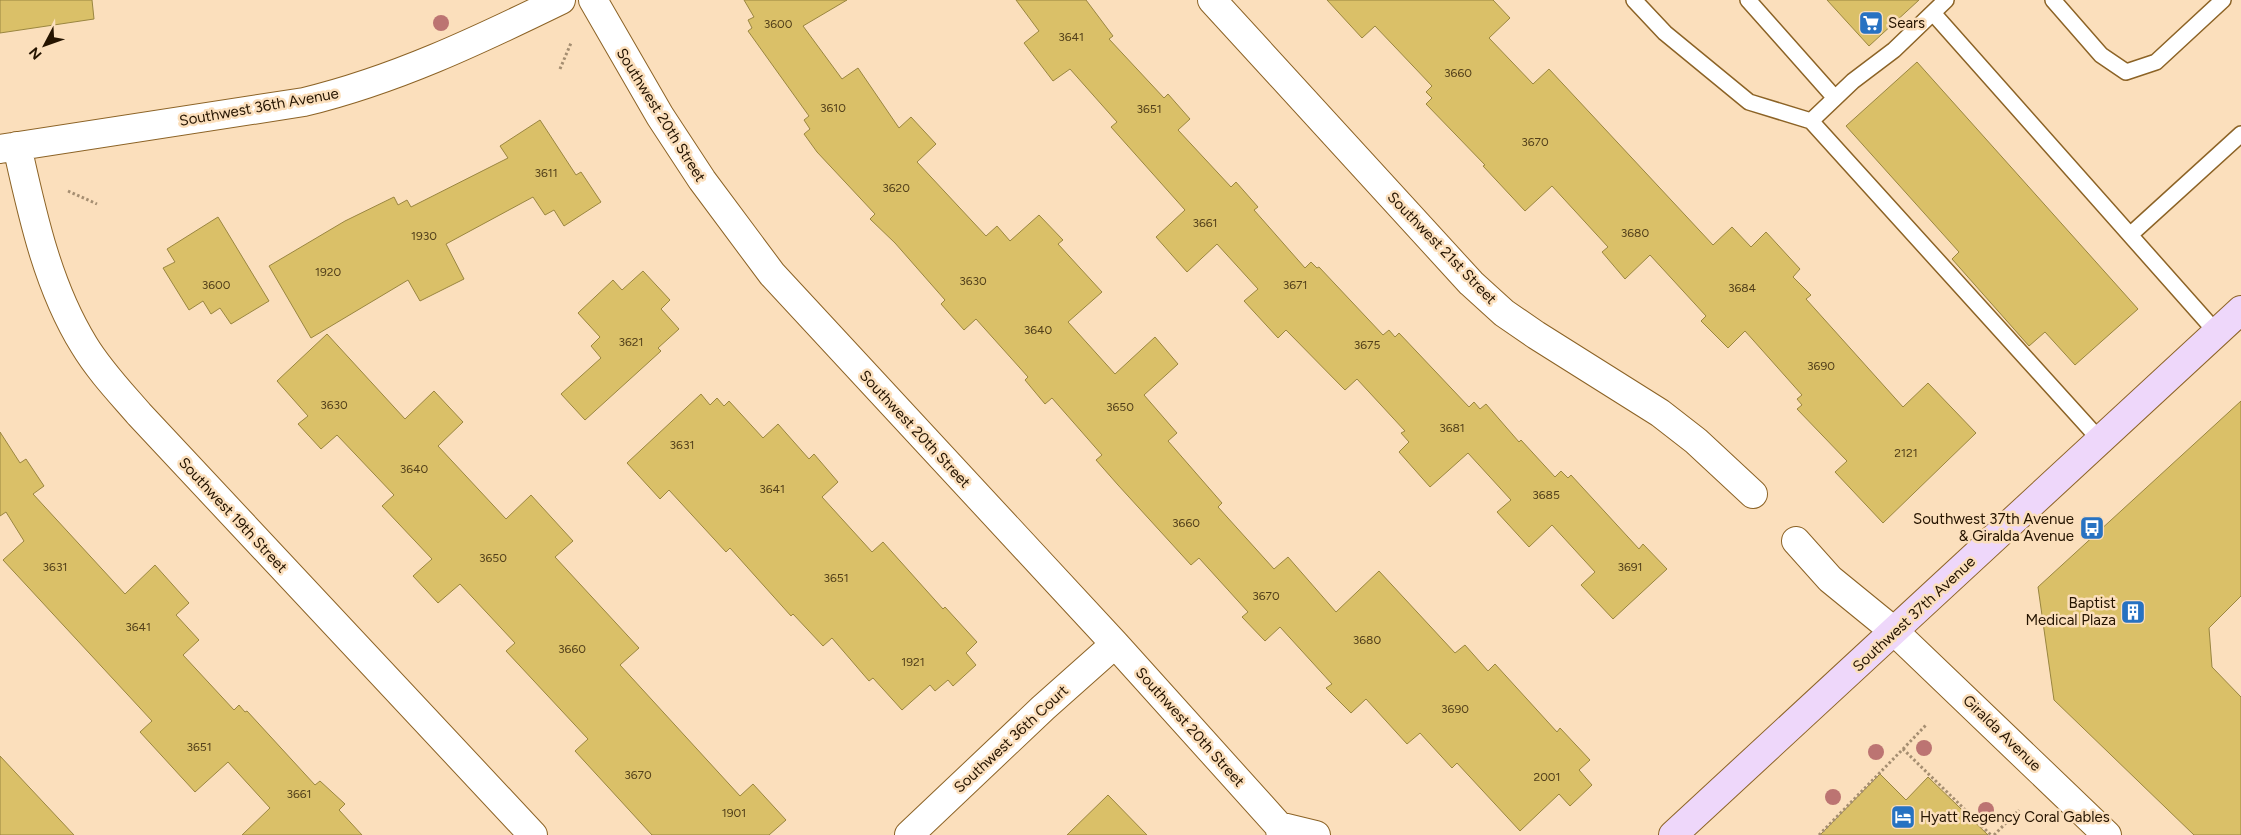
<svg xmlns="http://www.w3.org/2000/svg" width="2241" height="835" font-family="Figtree,sans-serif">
	<rect width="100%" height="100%" fill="#fbdfbc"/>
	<path fill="#dac068" stroke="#9a8640" d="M0 0H92L94 19 0 33Z
		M744 0H847L803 26 842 79 858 68 899 128 911 117 936 144 917 162 986 236 997 226 1010 241 1039 215 1063 240 1058 244 1102 292 1068 322 1115 374 1155 337 1178 364 1144 395 1177 433 1168 441 1222 503 1218 507 1274 569 1288 557 1336 612 1379 571 1455 653 1465 645 1488 671 1495 664 1557 732 1560 728 1590 760 1579 770 1592 785 1570 806 1559 794 1520 831 1457 763 1452 768 1420 733 1407 744 1366 699 1351 713 1326 688 1332 684 1280 627 1265 641 1242 617 1248 612 1199 558 1191 565 1118 485 1096 460 1102 455 1052 398 1045 404 1025 380 1028 377 976 319 964 330 941 304 945 300 895 243 870 219 875 214 817 152 804 134 810 129 804 120 809 116 748 31 752 28 748 20 754 17Z
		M1016 0H1086L1113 36 1109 39 1164 98 1168 94 1190 119 1178 130 1231 187 1236 182 1258 207 1254 210 1305 268 1311 262 1317 268 1319 267 1383 335 1389 330 1395 337 1399 333 1469 407 1474 402 1480 409 1486 404 1519 442 1521 440 1555 477 1561 471 1568 478 1571 475 1639 549 1643 544 1667 569 1613 619 1581 585 1595 572 1552 525 1529 547 1497 512 1511 500 1468 453 1430 487 1399 452 1409 442 1401 433 1405 431 1357 379 1345 390 1286 330 1278 338 1244 301 1258 289 1217 244 1187 272 1156 237 1185 210 1111 127 1117 122 1070 69 1053 81 1024 43 1039 31Z
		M1327 0H1493L1510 18 1489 38 1533 84 1549 69 1713 245 1732 227 1751 247 1766 232 1800 269 1793 277 1811 295 1806 299 1903 407 1928 383 1976 433 1883 523 1835 472 1847 461 1797 409 1802 405 1797 399 1802 395 1745 331 1728 348 1701 321 1706 316 1650 255 1625 279 1602 252 1608 247 1552 186 1525 211 1483 166 1485 165 1426 104 1432 98 1426 92 1432 86 1375 26 1362 38Z
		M1827 0H1919L1869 46Z
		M1917 62 2138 309 2075 365 2045 332 2029 346 1952 259 1959 252 1846 126Z
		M540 120 576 175 581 172 601 202 564 226 554 210 545 215 533 197 446 244 464 279 420 301 408 280 311 338 269 266 345 221 394 197 398 205 407 200 411 207 508 158 500 146Z
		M218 217 269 301 231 324 220 308 211 314 203 301 189 310 163 268 175 262 167 249Z
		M643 271 670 300 661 309 679 329 658 348 661 351 585 420 561 394 601 358 591 346 600 337 578 313 613 280 622 290Z
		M327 334 405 419 434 391 463 422 438 446 506 519 531 495 573 541 555 557 639 648 620 665 740 796 753 784 786 820 769 835H652L575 751 588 739 506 651 515 643 460 584 438 603 413 576 432 559 382 506 394 495 337 435 321 449 298 424 308 416 277 381Z
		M701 394 710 405 717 398 724 406 729 401 763 438 778 424 809 459 814 454 838 482 822 497 872 552 883 542 943 609 945 607 977 642 966 653 976 665 953 686 948 680 935 691 930 685 902 710 873 678 869 681 832 638 823 646 793 614 791 616 730 548 726 552 669 490 660 499 627 463Z
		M2241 401V596L2209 628 2212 667 2241 697V835H2194L2054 700 2038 587Z
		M0 432 20 463 26 459 44 486 33 494 125 594 155 565 189 603 176 615 199 640 183 655 234 710 239 705 245 712 247 711 315 785 320 781 345 804 339 810 362 835H242L270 808 228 762 195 792 140 732 152 721 3 560 24 541 6 512 0 516Z
		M0 756 74 835H0Z
		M1880 774 1906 800 1928 777 1988 835H1820Z
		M1108 795 1147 835H1067Z"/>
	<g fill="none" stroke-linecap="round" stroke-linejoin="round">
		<defs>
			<path id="lane" d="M1634 0 1665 33 1749 102 1811 121 2100 440
				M1748 0 1835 98
				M2053 0 2101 55 2126 72 2156 62 2223 0
				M1933 13 2217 333
				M1811 121 1853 81 1894 50 1946 0
				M2130 235 2241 134"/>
			<path id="street" d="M593 0 660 116 702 180 772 274 1115 644 1279 826 1281 835
				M1212 0 1471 283 1504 313 1536 335 1660 413 1696 441 1753 494
				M17 146C32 213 47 285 84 345 99 370 120 392 139 414L533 835
				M0 149 304 102C395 80 477 41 561 0
				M1796 541 1830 579 1895 632 2107 835
				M1279 826 1316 835
				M909 835 1043 708 1115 644"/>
			<path id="secondary" d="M1673 835 2241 310"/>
		</defs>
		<use href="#lane" stroke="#8c6326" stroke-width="18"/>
		<use href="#street" stroke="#8c6326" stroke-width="30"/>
		<use href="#secondary" stroke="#8c6326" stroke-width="30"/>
		<path stroke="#a58e71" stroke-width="3" stroke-dasharray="2.5 2.5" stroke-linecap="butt" d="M560 69 571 43
			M68 191 97 204
			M1903 749 1926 725
			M1819 835 1903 749 1991 835
			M1994 835 2019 810"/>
		<use href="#lane" stroke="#fff" stroke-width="15"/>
		<use href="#street" stroke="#fff" stroke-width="28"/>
		<use href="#secondary" stroke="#eed7fa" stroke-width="28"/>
	</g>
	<g fill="#bc7472">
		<circle cx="441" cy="23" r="8"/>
		<circle cx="1924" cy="748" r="8"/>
		<circle cx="1876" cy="752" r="8"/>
		<circle cx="1833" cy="797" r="8"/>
		<circle cx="1986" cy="810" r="8"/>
	</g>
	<defs>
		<symbol id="supermarket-square" viewBox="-11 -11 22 22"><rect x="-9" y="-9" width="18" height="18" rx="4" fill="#2772c2" stroke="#fbdfbc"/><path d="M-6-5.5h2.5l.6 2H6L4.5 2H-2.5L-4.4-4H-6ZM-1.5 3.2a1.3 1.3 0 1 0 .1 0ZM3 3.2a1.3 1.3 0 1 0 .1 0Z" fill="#fff"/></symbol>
		<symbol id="bus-square" viewBox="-11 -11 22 22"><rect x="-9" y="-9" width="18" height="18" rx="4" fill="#2772c2" stroke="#fbdfbc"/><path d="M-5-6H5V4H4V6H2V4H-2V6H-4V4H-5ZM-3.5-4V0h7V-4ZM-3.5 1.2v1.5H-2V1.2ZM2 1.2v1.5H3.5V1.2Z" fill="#fff"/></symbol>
		<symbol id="building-square" viewBox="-11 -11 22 22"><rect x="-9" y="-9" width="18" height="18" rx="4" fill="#2772c2" stroke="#fbdfbc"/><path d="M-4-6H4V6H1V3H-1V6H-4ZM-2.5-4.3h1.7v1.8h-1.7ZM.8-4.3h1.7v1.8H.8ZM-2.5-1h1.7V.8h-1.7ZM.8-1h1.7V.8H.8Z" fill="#fff"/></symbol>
		<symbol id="hotel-square" viewBox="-11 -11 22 22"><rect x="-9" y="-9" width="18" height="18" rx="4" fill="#2772c2" stroke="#fbdfbc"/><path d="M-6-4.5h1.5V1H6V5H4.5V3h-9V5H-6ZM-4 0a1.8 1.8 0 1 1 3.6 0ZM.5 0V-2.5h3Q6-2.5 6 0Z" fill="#fff"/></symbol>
	</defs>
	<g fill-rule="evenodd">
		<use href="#supermarket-square" x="1857" y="9" width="28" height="28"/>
		<use href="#bus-square" x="2078" y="514" width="28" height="28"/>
		<use href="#building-square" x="2119" y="598" width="28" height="28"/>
		<use href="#hotel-square" x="1889" y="803" width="28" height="28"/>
	</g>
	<g text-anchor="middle" stroke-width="5" stroke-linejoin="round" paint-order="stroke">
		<g font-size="12" fill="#523f1a">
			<text x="778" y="28">3600</text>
			<text x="1071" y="41">3641</text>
			<text x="1458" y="77">3660</text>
			<text x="833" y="112">3610</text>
			<text x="1149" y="113">3651</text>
			<text x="1535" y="146">3670</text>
			<text x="546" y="177">3611</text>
			<text x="896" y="192">3620</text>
			<text x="1205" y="227">3661</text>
			<text x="1635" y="237">3680</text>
			<text x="424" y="240">1930</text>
			<text x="328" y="276">1920</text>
			<text x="973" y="285">3630</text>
			<text x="216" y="289">3600</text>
			<text x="1295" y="289">3671</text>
			<text x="1742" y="292">3684</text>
			<text x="1038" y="334">3640</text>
			<text x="631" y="346">3621</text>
			<text x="1367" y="349">3675</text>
			<text x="1821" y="370">3690</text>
			<text x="334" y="409">3630</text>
			<text x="1120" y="411">3650</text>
			<text x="1452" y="432">3681</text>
			<text x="682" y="449">3631</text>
			<text x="1906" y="457">2121</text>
			<text x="414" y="473">3640</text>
			<text x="772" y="493">3641</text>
			<text x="1546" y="499">3685</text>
			<text x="1186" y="527">3660</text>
			<text x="493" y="562">3650</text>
			<text x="55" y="571">3631</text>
			<text x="1630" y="571">3691</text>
			<text x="836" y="582">3651</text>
			<text x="1266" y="600">3670</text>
			<text x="138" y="631">3641</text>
			<text x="1367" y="644">3680</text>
			<text x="572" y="653">3660</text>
			<text x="913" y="666">1921</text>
			<text x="1455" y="713">3690</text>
			<text x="199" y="751">3651</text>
			<text x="638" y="779">3670</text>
			<text x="1547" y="781">2001</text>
			<text x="299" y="798">3661</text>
			<text x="734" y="817">1901</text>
		</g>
		<g font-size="15" fill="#251400" stroke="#fbdfbc" text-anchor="start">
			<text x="1888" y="28">Sears</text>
			<text x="2074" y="524" text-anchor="end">Southwest 37th Avenue<tspan x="2074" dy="17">&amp; Giralda Avenue</tspan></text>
			<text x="2116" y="608" text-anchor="end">Baptist<tspan x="2116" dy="17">Medical Plaza</tspan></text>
			<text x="1920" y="822">Hyatt Regency Coral Gables</text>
		</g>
		<g font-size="15" fill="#251400" stroke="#fbdfbc">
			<text transform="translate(259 107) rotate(-10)" y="5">Southwest 36th Avenue</text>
			<text transform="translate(661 115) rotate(58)" y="5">Southwest 20th Street</text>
			<text transform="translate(1442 248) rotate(46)" y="5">Southwest 21st Street</text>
			<text transform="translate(915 429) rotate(47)" y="5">Southwest 20th Street</text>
			<text transform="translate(233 515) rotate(47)" y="5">Southwest 19th Street</text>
			<text transform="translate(1914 614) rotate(-43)" y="5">Southwest 37th Avenue</text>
			<text transform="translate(1190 727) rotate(48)" y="5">Southwest 20th Street</text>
			<text transform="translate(2002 733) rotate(44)" y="5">Giralda Avenue</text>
			<text transform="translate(1011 739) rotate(-43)" y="5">Southwest 36th Court</text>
		</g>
	</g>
	<g transform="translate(45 45) rotate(229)" stroke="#fbdfbc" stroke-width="4" paint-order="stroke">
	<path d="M0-4L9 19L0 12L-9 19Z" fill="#251400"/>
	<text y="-8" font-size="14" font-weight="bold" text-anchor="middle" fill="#251400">N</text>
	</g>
</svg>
